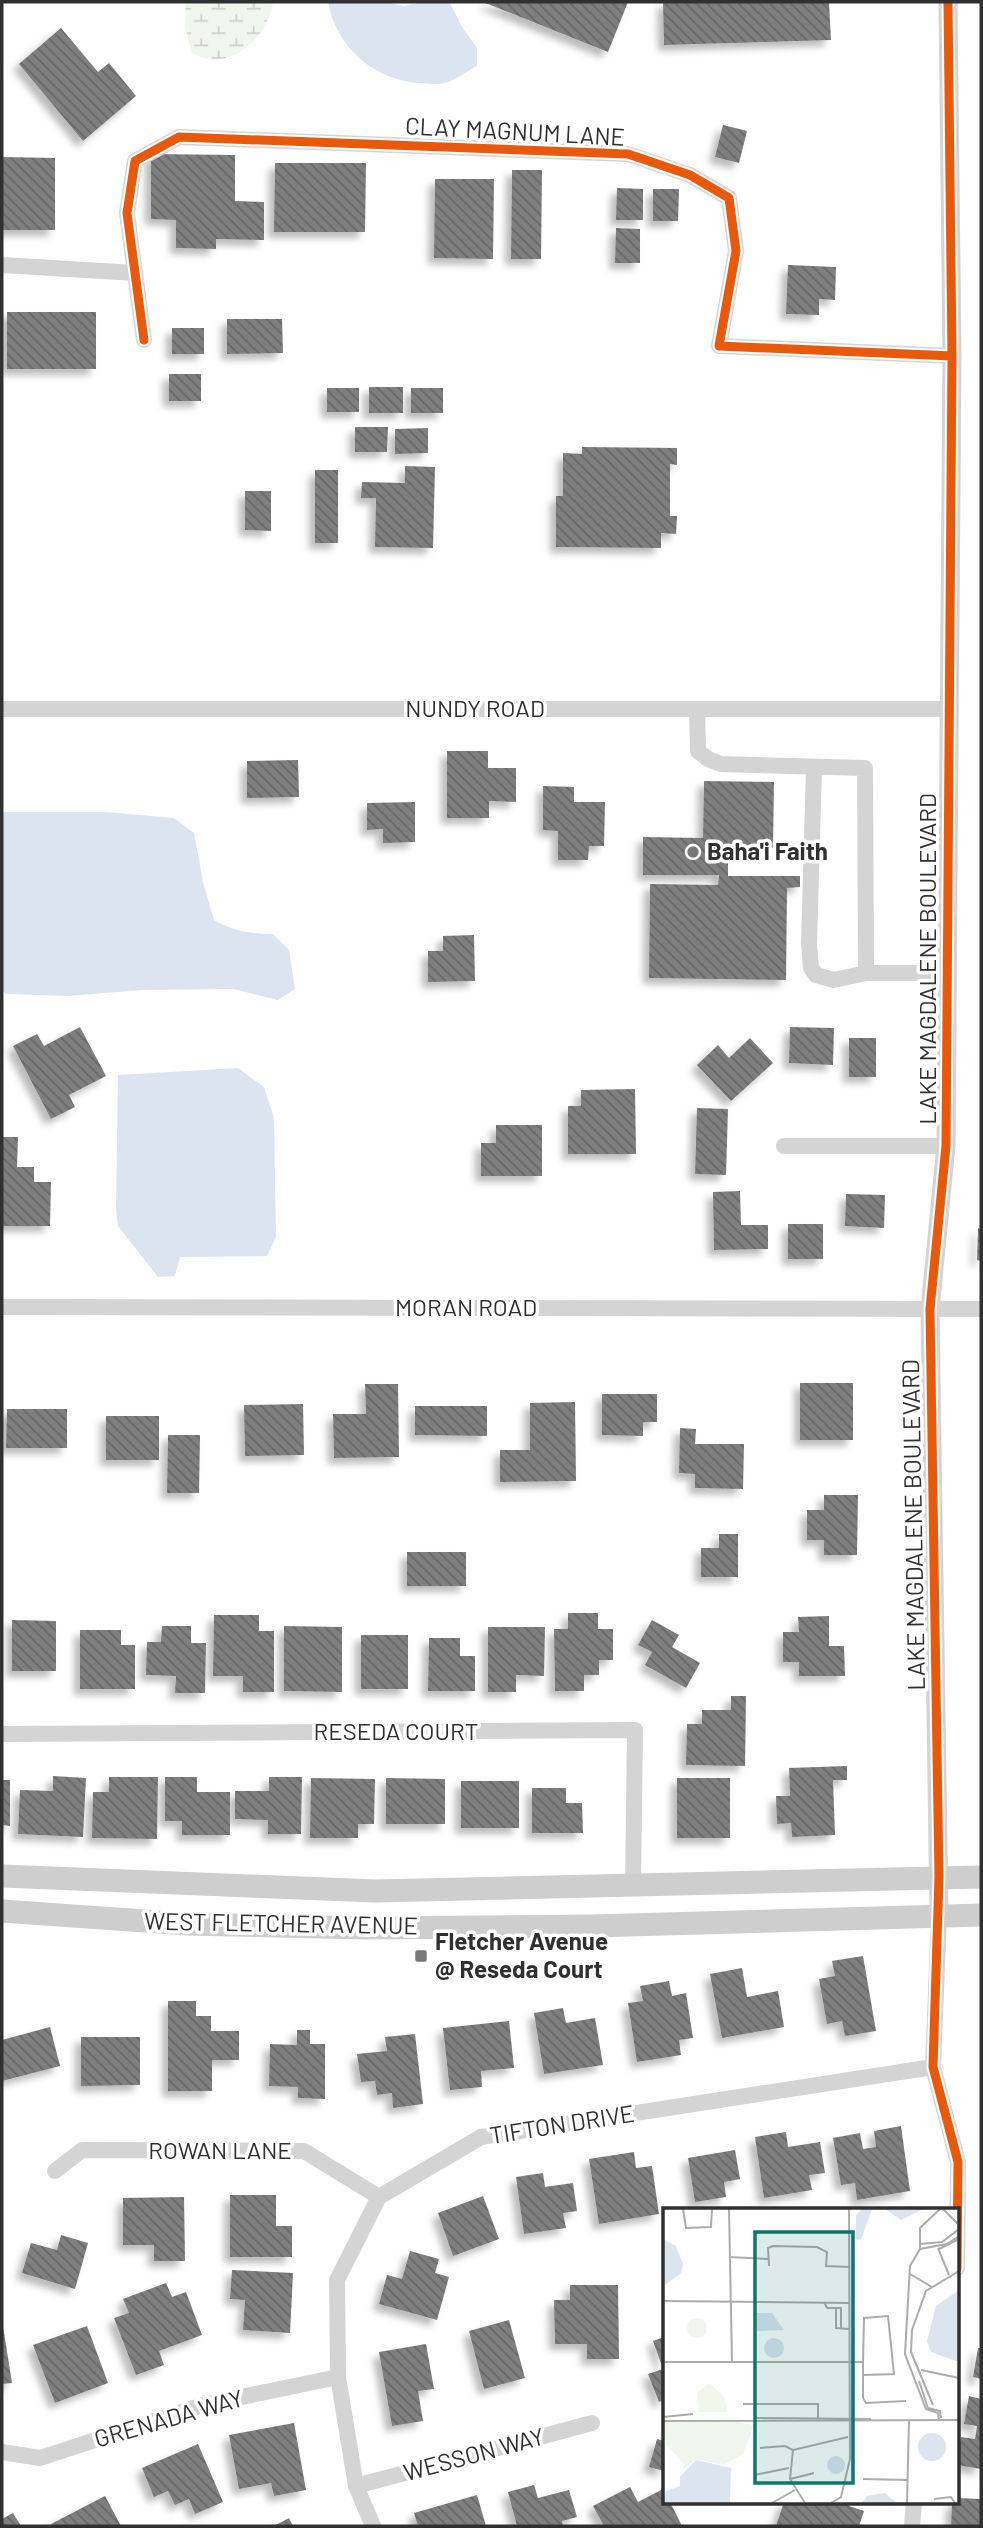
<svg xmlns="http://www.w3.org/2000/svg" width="983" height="2528" font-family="Barlow,sans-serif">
	<defs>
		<pattern id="wetland-marsh" width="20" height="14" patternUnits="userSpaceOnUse" patternTransform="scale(1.75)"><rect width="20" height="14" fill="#f0f5ee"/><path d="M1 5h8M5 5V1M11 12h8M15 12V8" fill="none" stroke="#ced2cc"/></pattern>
		<pattern id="building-back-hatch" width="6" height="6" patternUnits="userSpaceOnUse" patternTransform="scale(1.75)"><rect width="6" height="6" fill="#7f7f7f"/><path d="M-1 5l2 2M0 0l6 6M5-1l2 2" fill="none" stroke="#686868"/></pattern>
		<filter id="shadow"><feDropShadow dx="-6" dy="6" stdDeviation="3.5" flood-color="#0004"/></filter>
	</defs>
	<rect width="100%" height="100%" fill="#fff"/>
	<path fill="url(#wetland-marsh)" d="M186 2H273C269 30 244 59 214 60 207 60 198 56 192 53L185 27Z"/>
	<path fill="#dce4f0" d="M328 2H386L404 6 421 2 450 3 462 27 477 48V66C467 71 455 81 444 83 437 85 428 83 422 83 375 82 336 47 328 2Z
		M2 812H105L174 818 194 833 203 882 214 920C232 931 251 934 273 934L289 950 295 989 278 1000 233 989 142 990 68 996 6 994 2 991Z
		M238 1068 264 1087 274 1118 276 1237 267 1256 180 1257 175 1276 158 1277 118 1226 116 1210 118 1075Z"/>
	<path fill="url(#building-back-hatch)" filter="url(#shadow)" d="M483 2H628L608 52Z
		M663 2H829L831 40 664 45Z
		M61 28 98 72 109 63 136 96 83 141 19 64Z
		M723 125 747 131 739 163 715 157Z
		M151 154 235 155V201L264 202V240L216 239V249L176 248V220L151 219Z
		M2 157 55 158V230H2Z
		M275 163H366L365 232H274Z
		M512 170H542L541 259H511Z
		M435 179H494L493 259 434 258Z
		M617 188 643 189V220H616Z
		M653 189H679L678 221H653Z
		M616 228 640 229V263H615Z
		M788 265 836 267 835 300 819 299V315L786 314Z
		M7 312H96V369H7Z
		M227 319H282L283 353 227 354Z
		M172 328H204V354H172Z
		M169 374H201V401H169Z
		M369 387H403V413H369Z
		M327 388H359V412H327Z
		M411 388H443V413H411Z
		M355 427H388L387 452H355Z
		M428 428V453L395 454V429Z
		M582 447 677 448V465L670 464V516H677L676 534 661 533V548L556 547V496H563V453L582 454Z
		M405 466 435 467 433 548 375 547 376 498H361L362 482 405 483Z
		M315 470H338V543H315Z
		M245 491H271V531L245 530Z
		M447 751H488V768H516V802L489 801V818H447Z
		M298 760 299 797 247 798V761Z
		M704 781 774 782 773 848H728V876H800V887L787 888 786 980 649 978 650 884 718 885 719 875H643V837L703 838Z
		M543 786 574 787V802H605L604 846H589L588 860H558V831L543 830Z
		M415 802V842L383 843V829L367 830V803Z
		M474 935 475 981 428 982V951H443V936Z
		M80 1027 106 1076 69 1095 75 1107 51 1119 13 1046 37 1034 44 1046Z
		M790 1027 834 1028 833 1065 789 1063Z
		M750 1038 773 1063 731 1101 697 1065 718 1045 729 1058Z
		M849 1038H876V1077H849Z
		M635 1089 636 1154H568V1106H581V1090Z
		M697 1108 728 1109 726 1175 695 1174Z
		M496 1125H542V1176H481V1143H496Z
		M2 1137H18L17 1167H34V1182H51L50 1226H2Z
		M740 1191 741 1225H768V1249L714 1250 713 1192Z
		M846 1194 885 1195 884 1228 845 1226Z
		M788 1224H823V1259H788Z
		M978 1228 981 1229V1261L977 1260Z
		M800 1383H853V1440H800Z
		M365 1384H398L399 1457 334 1458 333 1414H366Z
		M602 1394H657V1422H643V1436L602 1435Z
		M575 1402 576 1481 500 1482V1450H530V1403Z
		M303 1404 304 1455 245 1456 244 1405Z
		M415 1406H487V1436L415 1435Z
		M7 1409H67V1448H6Z
		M106 1416H159V1460H106Z
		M680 1428 696 1429 695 1444H744L743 1489 695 1488V1474L679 1473Z
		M168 1435H200L199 1493H167Z
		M824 1495H858L857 1555H824V1540H807V1510H824Z
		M719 1534H738V1577H701V1548H719Z
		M407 1552H466V1586H407Z
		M568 1613H598V1629H613V1660H599V1675H584V1691H555L554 1629H568Z
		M214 1615H259V1631H274V1692H243V1676H213Z
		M829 1616V1646H844L845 1676H799V1662H783V1632H799L798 1617Z
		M12 1620 56 1621V1671H12Z
		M652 1620 679 1635 672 1647 700 1663 686 1688 645 1665 652 1652 638 1645Z
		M162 1626H191V1643H206L205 1693H175L176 1676 146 1675 147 1642H161Z
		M284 1626 342 1627V1692L284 1691Z
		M488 1627H545L544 1676 516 1675V1692H488Z
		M80 1630H121V1645H135V1689H80Z
		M361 1635H408V1689H361Z
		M429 1638H460V1656H475V1691H428Z
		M731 1696H746L745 1766 686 1765 687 1724H702V1710H731Z
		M847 1766V1780H833L835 1835 792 1837 791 1823 777 1824 776 1796H790L789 1768Z
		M53 1776 86 1778 83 1837 18 1834 20 1790 53 1791Z
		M109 1777H158L157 1839 92 1838 93 1792H109Z
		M165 1777H197V1792H230V1835H182V1821H165Z
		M269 1777H302L301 1834H268V1820L235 1819V1791H269Z
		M311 1778 375 1779 374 1824H358V1838H310Z
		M386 1778 445 1779V1824H386Z
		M677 1778H730V1838H677Z
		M2 1780H10V1826L2 1825Z
		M461 1781H519V1828H461Z
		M532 1788H566V1803H582L583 1833H532Z
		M863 1956 876 2031 845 2036 842 2021 827 2024 819 1979 835 1976 832 1961Z
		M742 1968 747 1997 778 1991 784 2027 722 2038 710 1974Z
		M669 1981 672 1996 686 1993 693 2038 679 2040 681 2055 637 2062 628 2003 643 2001 640 1986Z
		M168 2001H196V2016H211V2031H239V2060H212V2091H168Z
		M563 2008 566 2023 595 2018 603 2065 544 2074 534 2013Z
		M509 2021 514 2068 481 2071 482 2087 450 2090 443 2028Z
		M50 2027 60 2066 2 2081V2040Z
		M297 2030H310V2044H325V2099L298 2098V2087L269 2086 270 2044 297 2045Z
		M415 2034 423 2104 393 2108 392 2093 377 2095 375 2081 361 2082 357 2054 387 2051 385 2037Z
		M81 2037H140V2085L81 2086Z
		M901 2126 910 2191 857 2200 855 2183 841 2185 833 2138 860 2133 863 2149 876 2147 874 2131Z
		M786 2132 788 2147 820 2142 825 2173 809 2175 812 2190 764 2198 755 2137Z
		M735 2150 740 2179 724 2182 726 2197 695 2202 688 2158Z
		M634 2152 636 2168 652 2166 659 2214 599 2224 589 2159Z
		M543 2173 545 2187 573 2183 577 2211 563 2213 566 2228 524 2234 516 2177Z
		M230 2195H276V2226H292V2257H230Z
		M483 2196 499 2239 453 2256 438 2213Z
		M184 2197 185 2261H154V2245H123V2198Z
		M61 2235 88 2243 75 2289 22 2273 31 2243 57 2250Z
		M410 2251 439 2259 435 2273 449 2277 437 2320 379 2304 387 2275 402 2279Z
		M232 2270 293 2273 290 2333 243 2330 245 2300 230 2299Z
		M166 2283 172 2297 186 2292 202 2335 159 2351 164 2365 136 2375 114 2318 129 2313 123 2299Z
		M570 2285H618L619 2359H587V2344H555L554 2300H570Z
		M2 2320 12 2383 2 2384Z
		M509 2320 525 2378 484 2389 469 2331Z
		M87 2326 108 2383 55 2403 33 2345Z
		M664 2337V2400L659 2402 648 2374 663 2369 653 2341Z
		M426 2344 434 2389 418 2391 423 2421 392 2426 379 2352Z
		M978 2348H981V2379L973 2377Z
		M969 2396 981 2399V2469L957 2465 961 2437 975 2439 977 2426 964 2424Z
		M294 2423 306 2490 274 2496 271 2483 239 2489 229 2435Z
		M657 2439 664 2441V2471L649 2467Z
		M198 2444 223 2502 195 2514 189 2499 175 2505 168 2491 154 2497 142 2468Z
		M534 2485 538 2498 569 2490 577 2517 562 2521 563 2526H517L508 2492Z
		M630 2487 638 2502 663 2489 664 2502H670L682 2526H604L593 2506Z
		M477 2495 486 2526H418L414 2513Z
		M105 2496 121 2526H52L51 2524Z
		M957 2498 981 2499V2526H951L952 2502H957Z
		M784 2502H837L864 2511 859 2526H776Z
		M13 2513 21 2526H2V2519Z
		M289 2518 293 2526H274Z"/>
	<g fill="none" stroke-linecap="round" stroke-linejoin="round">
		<path stroke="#d4d4d4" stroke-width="16" d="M2 265 135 273
			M144 340 127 213 135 161 179 137 628 154 690 175 729 198 736 251 719 346 952 356
			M2 709H949
			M697 709 698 751 708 759 721 764 865 768 866 973
			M814 767 809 944 811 968 816 975 834 980 866 973H947
			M784 1146H946
			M2 1307 981 1309
			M2 1734 635 1730 633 1886
			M939 1915 933 2067 958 2162 957 2268
			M55 2171 82 2150 304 2151 379 2197
			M2 2452 40 2458 203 2405 338 2377
			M356 2486 592 2423
			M373 2526 356 2486 338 2377 337 2280 379 2197 481 2137 933 2067
			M912 2526 914 2502"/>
		<path stroke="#d4d4d4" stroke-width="19" d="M939 1915 930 1309 946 1146 952 356 948 2"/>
		<path stroke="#cecece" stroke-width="23" d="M2 1876 375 1891 981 1877
			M2 1911 187 1924 368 1928 592 1926 981 1915"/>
		<defs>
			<path id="cycleway" d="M948 2 952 356 946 1146 930 1309 939 1877 933 2067 958 2162 957 2268
				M144 340 127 213 135 161 179 137 628 154 690 175 729 198 736 251 719 346 952 356"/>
		</defs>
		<use href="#cycleway" stroke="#fff" stroke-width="13"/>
		<use href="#cycleway" stroke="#e8590c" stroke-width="9"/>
	</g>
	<g fill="#787878" stroke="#fff" stroke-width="2.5">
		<circle cx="693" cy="852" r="7"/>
		<rect x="414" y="1949" width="14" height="14" rx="3.5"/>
	</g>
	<g text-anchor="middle" stroke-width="7" stroke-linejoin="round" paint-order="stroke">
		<g font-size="24" fill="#303030" stroke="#fff">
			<text transform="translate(515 132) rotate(3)" y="8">CLAY MAGNUM LANE</text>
			<text x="475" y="717">NUNDY ROAD</text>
			<text transform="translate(928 959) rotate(-90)" y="8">LAKE MAGDALENE BOULEVARD</text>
			<text x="466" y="1316">MORAN ROAD</text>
			<text transform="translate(914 1525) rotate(-91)" y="8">LAKE MAGDALENE BOULEVARD</text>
			<text x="396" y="1740">RESEDA COURT</text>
			<text transform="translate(281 1924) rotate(1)" y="8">WEST FLETCHER AVENUE</text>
			<text transform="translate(562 2125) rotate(-9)" y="8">TIFTON DRIVE</text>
			<text x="220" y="2159">ROWAN LANE</text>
			<text transform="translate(169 2419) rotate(-16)" y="8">GRENADA WAY</text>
			<text transform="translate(474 2455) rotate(-15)" y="8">WESSON WAY</text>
		</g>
		<g font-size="24" font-weight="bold" fill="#303030" stroke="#fff" text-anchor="start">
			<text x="707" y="860">Baha'i Faith</text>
			<text x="435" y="1950">Fletcher Avenue<tspan x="435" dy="28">@ Reseda Court</tspan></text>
		</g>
	</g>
	<g transform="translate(663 2208)">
		<rect width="296" height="296" fill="#fff"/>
		<path d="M24 120a10 10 0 1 1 20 0a10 10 0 1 1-20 0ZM47 175 62 190 64 204H36L34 185ZM63 212 91 217 80 246 60 257 33 251 18 262 22 257 3 236 0 215Z" fill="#f0f5ee"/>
		<path d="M209 1 198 32 193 31V7L199 1ZM222 1H260L238 12ZM0 31 13 38 20 56 18 65 2 77ZM296 82V154L268 144 264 133 273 98ZM90 105H109L121 122 93 123ZM101 140a10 10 0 1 1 20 0a10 10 0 1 1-20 0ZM255 239a14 14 0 1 1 28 0a14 14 0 1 1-28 0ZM164 257a9 9 0 1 1 18 0a9 9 0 1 1-18 0ZM33 252 68 260 67 295H0L3 283 17 278V269ZM222 285 234 295H199L204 288Z" fill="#dce4f0"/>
		<path fill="none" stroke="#acacac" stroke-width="2" d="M20 1 23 20 48 19 49 1M66 1 69 154M280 1 296 17M257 36 279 34 296 21M275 40 286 67M257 41V20L277 1M276 41 296 31M66 49 105 51M106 58 105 40 110 38 154 39 164 44 163 58 187 59M247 66 269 79M0 93 186 95M161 94 164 100H178V121M173 100V120L186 121M0 154H200M258 162 296 170M200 167 231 166 225 108 201 110 200 154V190L203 195 243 193M256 173 265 200 277 203 278 210M80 196H155V211M270 197 248 144 249 122 263 83 296 63M0 209 30 206M92 210 208 211M276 212 275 205 263 201 242 146 247 58 257 41 284 36 296 28M0 213 296 212M97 240 122 238 130 242M91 267 126 260M127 271 151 265M200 271 245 272M271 291 288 289 292 295M109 295 132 282M142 295 127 271 130 242 185 229M168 295 178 289 187 251 186 1M244 295 246 213"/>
		<path fill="#0f766e" fill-opacity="0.15" stroke="#0f766e" stroke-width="3.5" d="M92 24H190V275H92Z"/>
		<rect width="296" height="296" fill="none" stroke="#303030" stroke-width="3.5"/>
	</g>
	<rect width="983" height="2528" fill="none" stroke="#303030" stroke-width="7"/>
</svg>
